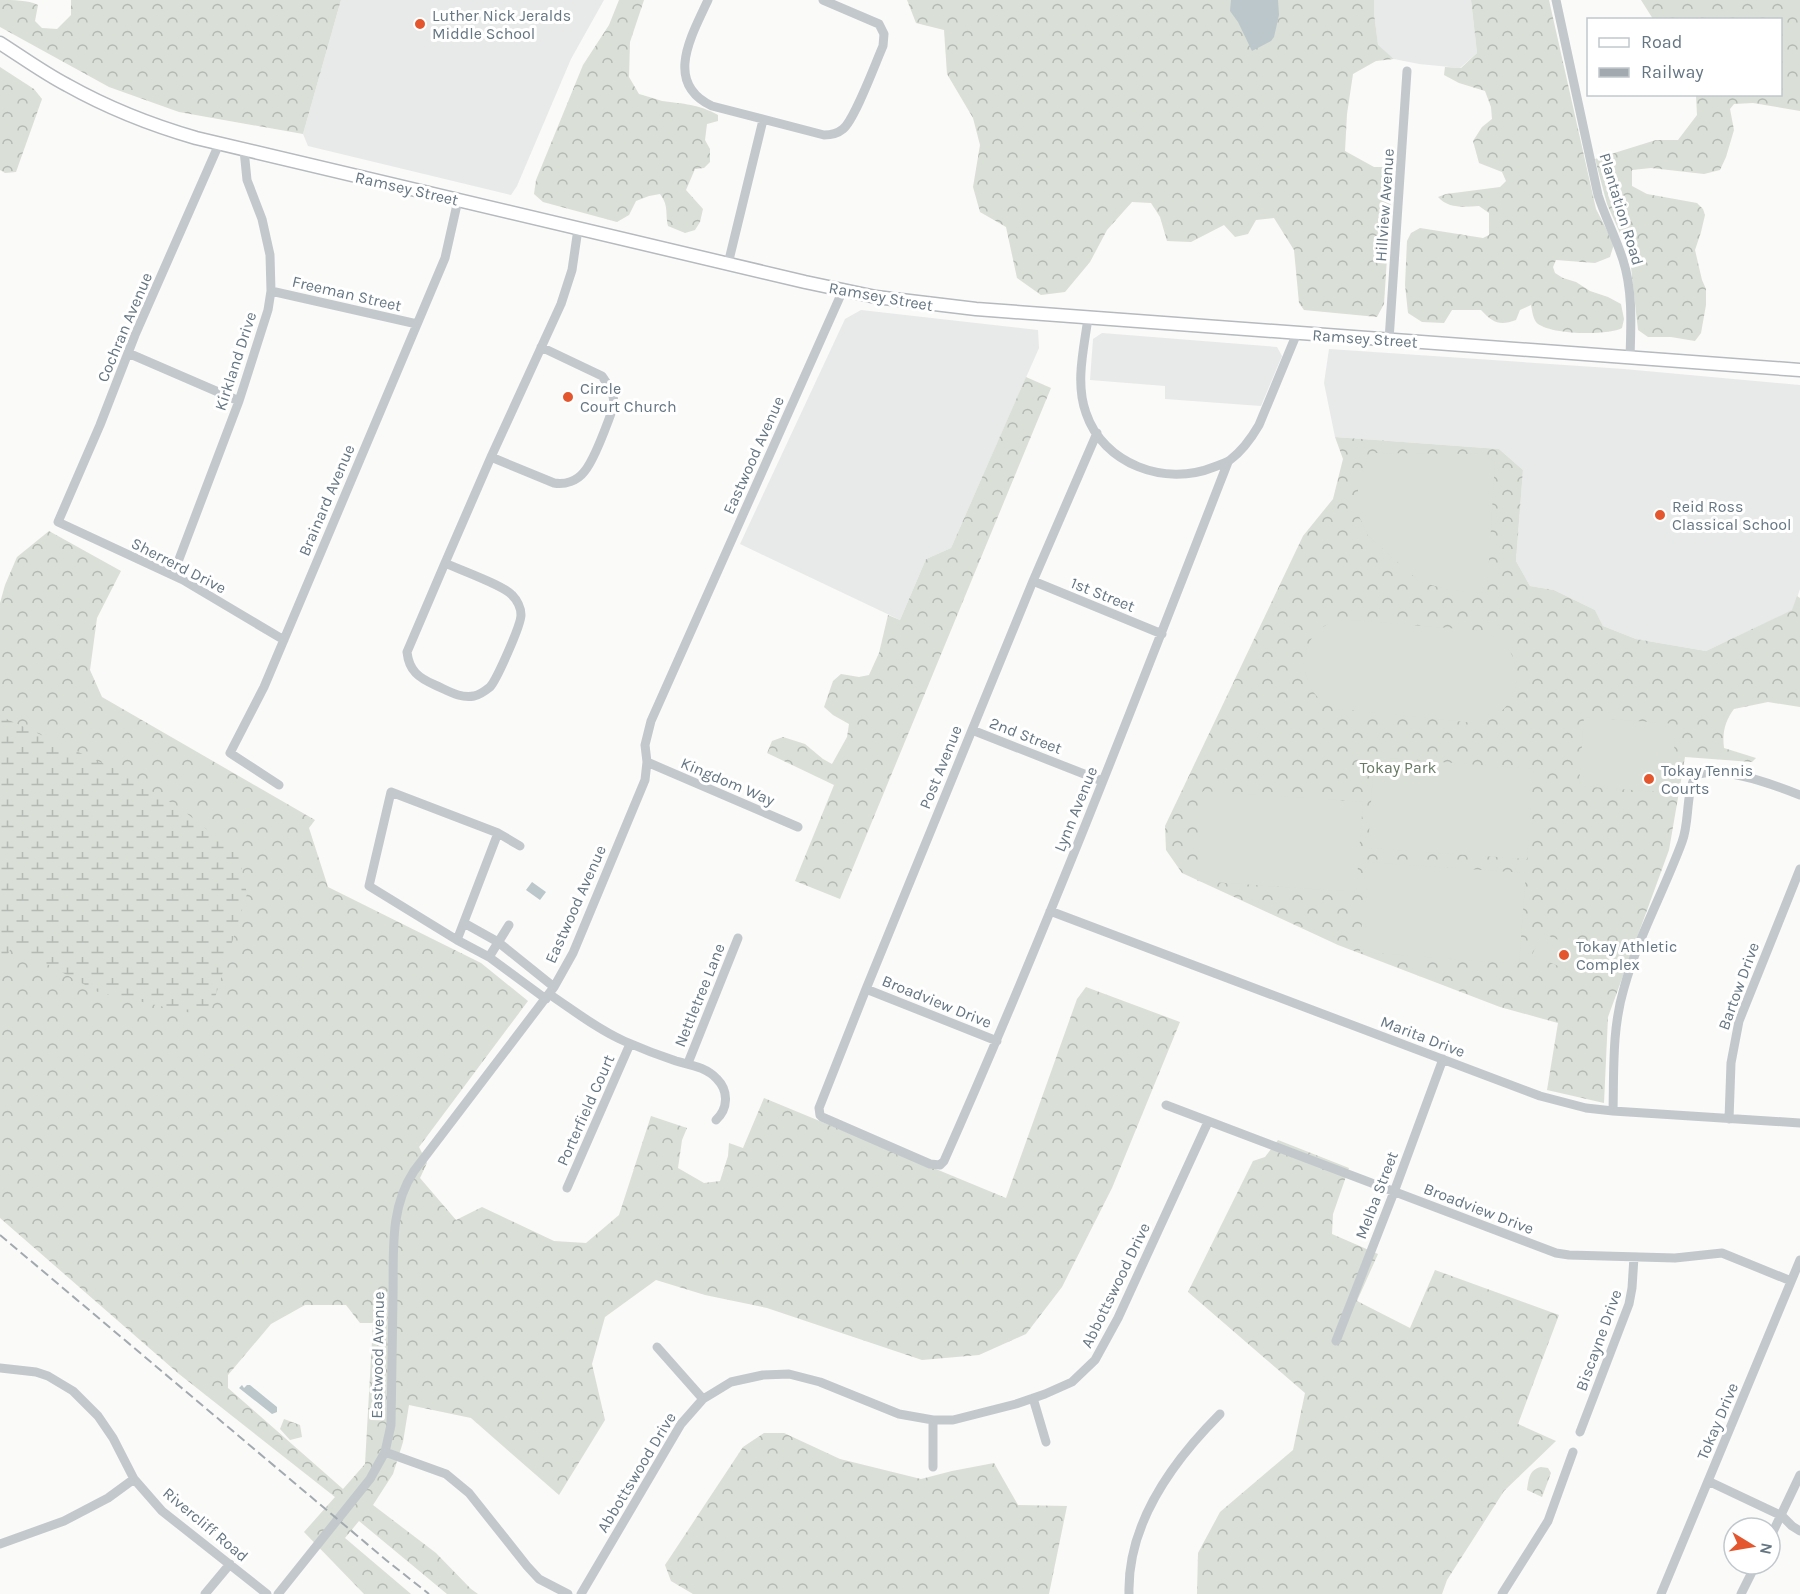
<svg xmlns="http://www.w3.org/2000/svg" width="1800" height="1594" font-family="Karla,sans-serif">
	<defs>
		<pattern id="forest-crowns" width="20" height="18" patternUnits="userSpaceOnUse" patternTransform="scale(1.5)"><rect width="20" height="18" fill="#dadfd7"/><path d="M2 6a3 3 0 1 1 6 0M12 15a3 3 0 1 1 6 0" fill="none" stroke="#b4b9b4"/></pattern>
		<pattern id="wetland-marsh" width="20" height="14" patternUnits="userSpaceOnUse" patternTransform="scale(1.5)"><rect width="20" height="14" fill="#dadfd7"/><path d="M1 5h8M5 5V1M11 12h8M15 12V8" fill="none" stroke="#b4b9b4"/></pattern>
	</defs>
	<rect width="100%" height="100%" fill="#fafaf8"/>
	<path fill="#e8e9e9" d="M341 0H604L571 59 517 186 511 195 308 146 303 134Z
		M1374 0H1471L1477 53 1460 68 1419 64 1394 59 1378 46 1374 13Z
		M861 310 1038 330 1039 348 951 548 926 559 900 620 740 544 845 319Z
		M1102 333 1277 347 1282 356 1261 406 1165 399V386L1090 380 1093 339Z
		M1329 349 1624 369 1800 385V589L1793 610 1706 651 1636 639 1603 626 1595 610 1554 590 1530 586 1516 561 1523 470 1499 449 1335 437 1324 383Z"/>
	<path fill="url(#forest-crowns)" fill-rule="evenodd" d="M0 0C13 0 28 0 38 5L35 21 42 28 57 29 71 15V0H341L303 134 179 112 109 87 0 27Z
		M619 0H644L630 42 629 77 639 94C647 96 655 99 662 101 684 104 698 104 718 115V121L707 124 705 140 710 149V162L704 168 695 169 686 190 703 209 700 222 695 230 685 233 668 226C665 212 669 206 660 194L649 196 636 201 629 215 617 222 543 202 534 194 536 180 583 65 609 25Z
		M907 0H1374V13L1378 45 1394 59 1376 61 1353 74 1347 114 1345 151 1374 167H1393L1384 304 1377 317 1304 310 1299 303 1294 250 1274 218 1256 220 1248 234 1235 237 1224 225 1191 242 1167 241 1160 217 1151 203 1132 202 1107 230 1090 262 1065 292 1041 295 1017 278 1006 227 980 212 973 187 980 145 973 118 947 74 944 30 916 23Z
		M1471 0H1549L1596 209 1614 244 1610 257 1595 263 1556 260 1553 267 1555 273 1563 278 1576 282 1590 291 1608 297 1621 304 1624 319 1622 328C1608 336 1547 335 1536 322 1533 318 1532 310 1531 305L1520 310 1516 320C1500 326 1493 323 1481 310H1452L1444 323 1422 322 1408 313 1405 285 1407 241 1411 233 1420 228 1483 238 1489 235V213L1479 206C1464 207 1449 209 1438 197L1446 194 1500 187 1506 181 1502 172 1479 163 1473 141 1482 127 1492 119 1491 107 1485 91 1459 83 1444 75 1445 67 1461 68 1477 53Z
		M1641 0H1800V111L1753 103 1734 104 1730 109 1734 130 1726 157 1720 170 1704 174 1651 168 1632 170V186L1647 194 1697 203 1703 209 1705 215 1701 232 1695 250 1702 280 1706 289V305L1701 333 1695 341 1671 337H1648L1638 330 1631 267 1624 242 1607 204 1595 159 1656 140H1678L1697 115 1696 95 1780 94V20L1653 19Z
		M0 67 34 89 42 99 16 172 5 173 0 170Z
		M1026 377 1051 388 840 899 795 881 834 785 767 753 772 741 783 737 805 744 823 759 832 764 847 737 849 724 833 715 824 707 833 681 841 674 859 677 869 675 879 653 888 615 900 620 926 559 951 548Z
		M1335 437 1499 449 1523 470 1516 561 1530 586 1554 590 1595 610 1603 626 1636 639 1706 651 1792 610 1797 596 1800 598V707L1768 702 1734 709C1725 721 1722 733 1724 748L1756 758 1752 762 1685 757 1669 850 1608 1017 1604 1103 1547 1090 1558 1023 1500 1007 1338 945 1182 873 1166 850 1165 826 1303 536 1333 499 1343 459Z
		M49 531 121 571 97 618 90 670 102 697 315 820 309 828 328 887 481 963 528 1001 419 1147 427 1163 420 1178 456 1220 482 1207 554 1241 586 1243 619 1215 651 1116 687 1128 682 1140 678 1168 704 1183 720 1181 728 1156 729 1143 743 1148 764 1098 1006 1198 1077 999 1086 987 1180 1022 1112 1188 1062 1287 1026 1334 979 1355 922 1360 767 1308 705 1295 656 1280 605 1317 592 1364 605 1420 559 1495 471 1418 409 1405 403 1442 393 1474 373 1505 436 1553 471 1589 478 1594H447L359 1521 345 1538 411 1594H364L304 1532 335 1497 179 1374 0 1218V603L5 585 17 557ZM305 1305H346L360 1323H373L365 1464 343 1489 228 1388V1375L271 1324Z
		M1278 1140 1349 1168 1333 1214 1332 1234 1378 1254 1357 1301 1410 1328 1435 1270 1559 1315 1518 1424 1556 1441 1504 1491 1447 1580 1442 1594H1197L1198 1553 1220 1512 1293 1450 1305 1393 1188 1292 1253 1161 1265 1157Z
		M284 1419 300 1425 302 1437 290 1440 280 1429Z
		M764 1433H784L840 1459 921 1479 952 1471 994 1463 1018 1505 1067 1506 1049 1594H693L671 1581 665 1565 743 1447Z
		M1541 1467 1548 1468 1551 1473 1542 1497 1527 1490C1529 1478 1529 1470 1541 1467Z"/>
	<path fill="url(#wetland-marsh)" d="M0 716 113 768 180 808 239 855 247 894 209 1017 98 992 12 945 0 972Z"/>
	<path fill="#dadfd7" d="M1369 453 1486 454 1495 462 1487 593 1450 590 1420 582 1368 536 1358 514V483Z
		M1338 619 1473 630C1483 632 1492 634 1500 640 1526 661 1521 706 1489 719 1485 721 1480 722 1475 723L1338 709C1334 707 1329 705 1325 703 1303 689 1298 656 1314 635 1321 627 1329 623 1338 619Z
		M1584 717 1676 724 1671 793 1579 786Z
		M1374 757 1534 769 1527 859 1368 848Z
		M1203 791 1363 802 1356 892 1197 881Z
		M1366 862 1526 873 1519 964 1360 952Z
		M1542 933 1596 956 1587 978 1532 955Z"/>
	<path fill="#bbc7cb" d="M1231 0H1278L1279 15 1274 37 1271 41 1252 51 1238 22 1230 11Z
		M532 882 546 892 540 900 526 890Z
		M242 1385 244 1388 247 1385H250L277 1407V1412L272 1414 239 1388Z"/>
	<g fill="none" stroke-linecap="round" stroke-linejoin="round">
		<defs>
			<path id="major" d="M0 43C22 57 44 73 67 85 108 108 151 125 196 138L805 282 876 297 976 309 1800 370"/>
		</defs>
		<use href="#major" stroke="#b5babe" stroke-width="15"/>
		<path stroke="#c3c8cc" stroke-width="9" d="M708 0C692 35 663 83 712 106L824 135C831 135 837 134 843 129 855 119 875 64 883 46L884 34 879 24 823 0
			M1556 0 1598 195C1605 217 1616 238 1623 260 1633 291 1631 325 1630 357
			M219 144 135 335 100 425 58 522 183 580 284 640
			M728 264 763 120
			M271 291 417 324
			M1088 318C1084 348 1075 383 1086 413 1103 464 1165 487 1214 467 1219 465 1225 463 1230 460 1242 451 1252 437 1259 425L1297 333
			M1389 340 1407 71
			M128 353 239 401
			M1097 433 1033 581 866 989 819 1108 820 1115 822 1117 930 1164 940 1165 944 1161C1046 931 1137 696 1228 462
			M491 457 554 483C565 485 577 481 584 472 593 462 608 422 613 408L614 402 612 391 602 376 541 347
			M445 563C460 570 503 585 512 595 517 600 521 608 521 615 521 625 497 679 490 687 485 691 480 695 474 696 460 699 447 690 435 685 419 678 409 671 407 652Z
			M445 563 491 457 561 304 572 270 578 229
			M173 575 239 401 268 310 271 291 270 255 262 219 247 180 244 150
			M1033 581 1162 634
			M972 730 1102 781
			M647 762 798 827
			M279 785 230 753 264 687 445 258 458 200
			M498 833 457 940 369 886 391 792 498 833 520 846
			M1050 911 1540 1096 1586 1108 1613 1111 1800 1123
			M464 923 498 942 554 987
			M457 940 489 957 546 999
			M489 957 509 925
			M866 989 997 1041
			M549 994C573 1010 597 1029 624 1041 640 1048 658 1055 676 1061 690 1065 706 1067 717 1079 729 1091 728 1109 716 1120
			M688 1063 738 938
			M1166 1105 1556 1253 1569 1255 1675 1258 1722 1253 1791 1281
			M1613 1111C1614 1070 1612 1028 1624 988 1638 937 1664 891 1682 842 1690 821 1685 795 1696 775 1721 765 1775 785 1800 795
			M1729 1119 1731 1063 1739 1021 1800 869
			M567 1188 630 1044
			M1336 1341 1394 1192 1443 1059
			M657 1347 703 1399
			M0 1368 36 1372 48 1376 73 1391 98 1416 113 1438 134 1479 162 1511 267 1594
			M1033 1398 1046 1442
			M1580 1432 1629 1304 1632 1288 1634 1257
			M385 1452 446 1474 469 1493 527 1566 539 1579 568 1594
			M933 1467V1420
			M1708 1481 1782 1516 1792 1526 1800 1531
			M1770 1538 1800 1475
			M0 1544 64 1521 108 1498 134 1479
			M205 1594 230 1564
			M278 1594 370 1479 385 1452 391 1425C392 1382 392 1339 393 1296 394 1252 389 1209 414 1171L554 987 573 953 645 780 647 762 645 745 651 721 843 290
			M581 1594 681 1424 703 1399 713 1393 731 1382 740 1380 763 1375 789 1374 820 1382 899 1414 933 1420H953L1016 1404 1045 1394 1072 1382 1095 1360 1118 1318 1208 1122
			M1129 1594C1127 1524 1173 1461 1220 1414
			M1502 1594 1548 1521 1573 1452
			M1661 1594 1800 1260
			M1741 1594 1756 1564"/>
		<use href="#major" stroke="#fff" stroke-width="12"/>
		<path stroke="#a2aab0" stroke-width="2" stroke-dasharray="9 4.5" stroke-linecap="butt" d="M0 1235 386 1560 429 1594"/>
	</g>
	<g fill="#e4572e" stroke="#fff" stroke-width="2">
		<circle cx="420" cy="24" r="6"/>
		<circle cx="568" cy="397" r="6"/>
		<circle cx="1660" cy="515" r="6"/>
		<circle cx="1649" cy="779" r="6"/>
		<circle cx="1564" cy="955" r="6"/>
	</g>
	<g text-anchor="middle" stroke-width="6" stroke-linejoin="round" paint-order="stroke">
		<g font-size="16" fill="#657683" stroke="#fff" text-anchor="start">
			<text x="432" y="21">Luther Nick Jeralds<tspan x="432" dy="18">Middle School</tspan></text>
			<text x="580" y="394">Circle<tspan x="580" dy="18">Court Church</tspan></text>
			<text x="1672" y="512">Reid Ross<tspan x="1672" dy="18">Classical School</tspan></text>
			<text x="1661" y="776">Tokay Tennis<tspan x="1661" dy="18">Courts</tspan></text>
			<text x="1576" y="952">Tokay Athletic<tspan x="1576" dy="18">Complex</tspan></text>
		</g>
		<g font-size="16" fill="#657683" stroke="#fff">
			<text transform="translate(407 188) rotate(13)" y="6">Ramsey Street</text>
			<text transform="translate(1384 205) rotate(-86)" y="6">Hillview Avenue</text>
			<text transform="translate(1622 209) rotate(73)" y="6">Plantation Road</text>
			<text transform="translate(347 293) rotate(13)" y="6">Freeman Street</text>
			<text transform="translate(881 296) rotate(10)" y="6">Ramsey Street</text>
			<text transform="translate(124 327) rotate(-67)" y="6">Cochran Avenue</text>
			<text transform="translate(1365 338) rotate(4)" y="6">Ramsey Street</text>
			<text transform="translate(235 361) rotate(-72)" y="6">Kirkland Drive</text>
			<text transform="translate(753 455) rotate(-66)" y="6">Eastwood Avenue</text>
			<text transform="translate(326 500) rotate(-67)" y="6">Brainard Avenue</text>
			<text transform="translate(179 565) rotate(27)" y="6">Sherrerd Drive</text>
			<text transform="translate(1103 594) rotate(22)" y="6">1st Street</text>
			<text transform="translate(1026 735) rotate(21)" y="6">2nd Street</text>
			<text transform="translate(940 767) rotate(-68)" y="6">Post Avenue</text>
			<text transform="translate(728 781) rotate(23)" y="6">Kingdom Way</text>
			<text transform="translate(1075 809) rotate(-68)" y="6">Lynn Avenue</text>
			<text transform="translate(575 904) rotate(-66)" y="6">Eastwood Avenue</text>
			<text transform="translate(1738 986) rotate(-70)" y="6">Bartow Drive</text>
			<text transform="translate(699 995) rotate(-68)" y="6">Nettletree Lane</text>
			<text transform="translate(937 1001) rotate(22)" y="6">Broadview Drive</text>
			<text transform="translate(1423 1036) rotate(21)" y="6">Marita Drive</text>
			<text transform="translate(585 1110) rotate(-66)" y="6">Porterfield Court</text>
			<text transform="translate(1376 1195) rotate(-69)" y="6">Melba Street</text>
			<text transform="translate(1479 1208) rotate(21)" y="6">Broadview Drive</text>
			<text transform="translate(1115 1285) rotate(-64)" y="6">Abbottswood Drive</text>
			<text transform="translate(1598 1340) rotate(-70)" y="6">Biscayne Drive</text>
			<text transform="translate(377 1355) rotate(-89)" y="6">Eastwood Avenue</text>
			<text transform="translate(1717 1421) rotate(-67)" y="6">Tokay Drive</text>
			<text transform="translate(636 1472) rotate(-59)" y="6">Abbottswood Drive</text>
			<text transform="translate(206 1524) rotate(40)" y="6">Rivercliff Road</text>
		</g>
		<g font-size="16" fill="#687a64" stroke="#fff">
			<text x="1398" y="773">Tokay Park</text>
		</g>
	</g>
	<rect x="1587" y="18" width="195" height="78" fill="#ffffff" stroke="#c1c8cd" stroke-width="1.5"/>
	<rect x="1599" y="38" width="30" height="9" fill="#ffffff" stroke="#c1c8cd" stroke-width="1.5"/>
	<text x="1641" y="48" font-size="18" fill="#657683">Road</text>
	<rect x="1599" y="68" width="30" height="9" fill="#a2aab0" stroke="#c1c8cd" stroke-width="1.5"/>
	<text x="1641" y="78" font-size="18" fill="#657683">Railway</text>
	<g transform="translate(1752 1546) rotate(101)"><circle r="28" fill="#ffffff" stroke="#c1c8cd" stroke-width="1.5"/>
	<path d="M0-4.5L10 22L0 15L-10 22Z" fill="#e4572e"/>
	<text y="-9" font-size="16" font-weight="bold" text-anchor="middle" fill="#657683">N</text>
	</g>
</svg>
